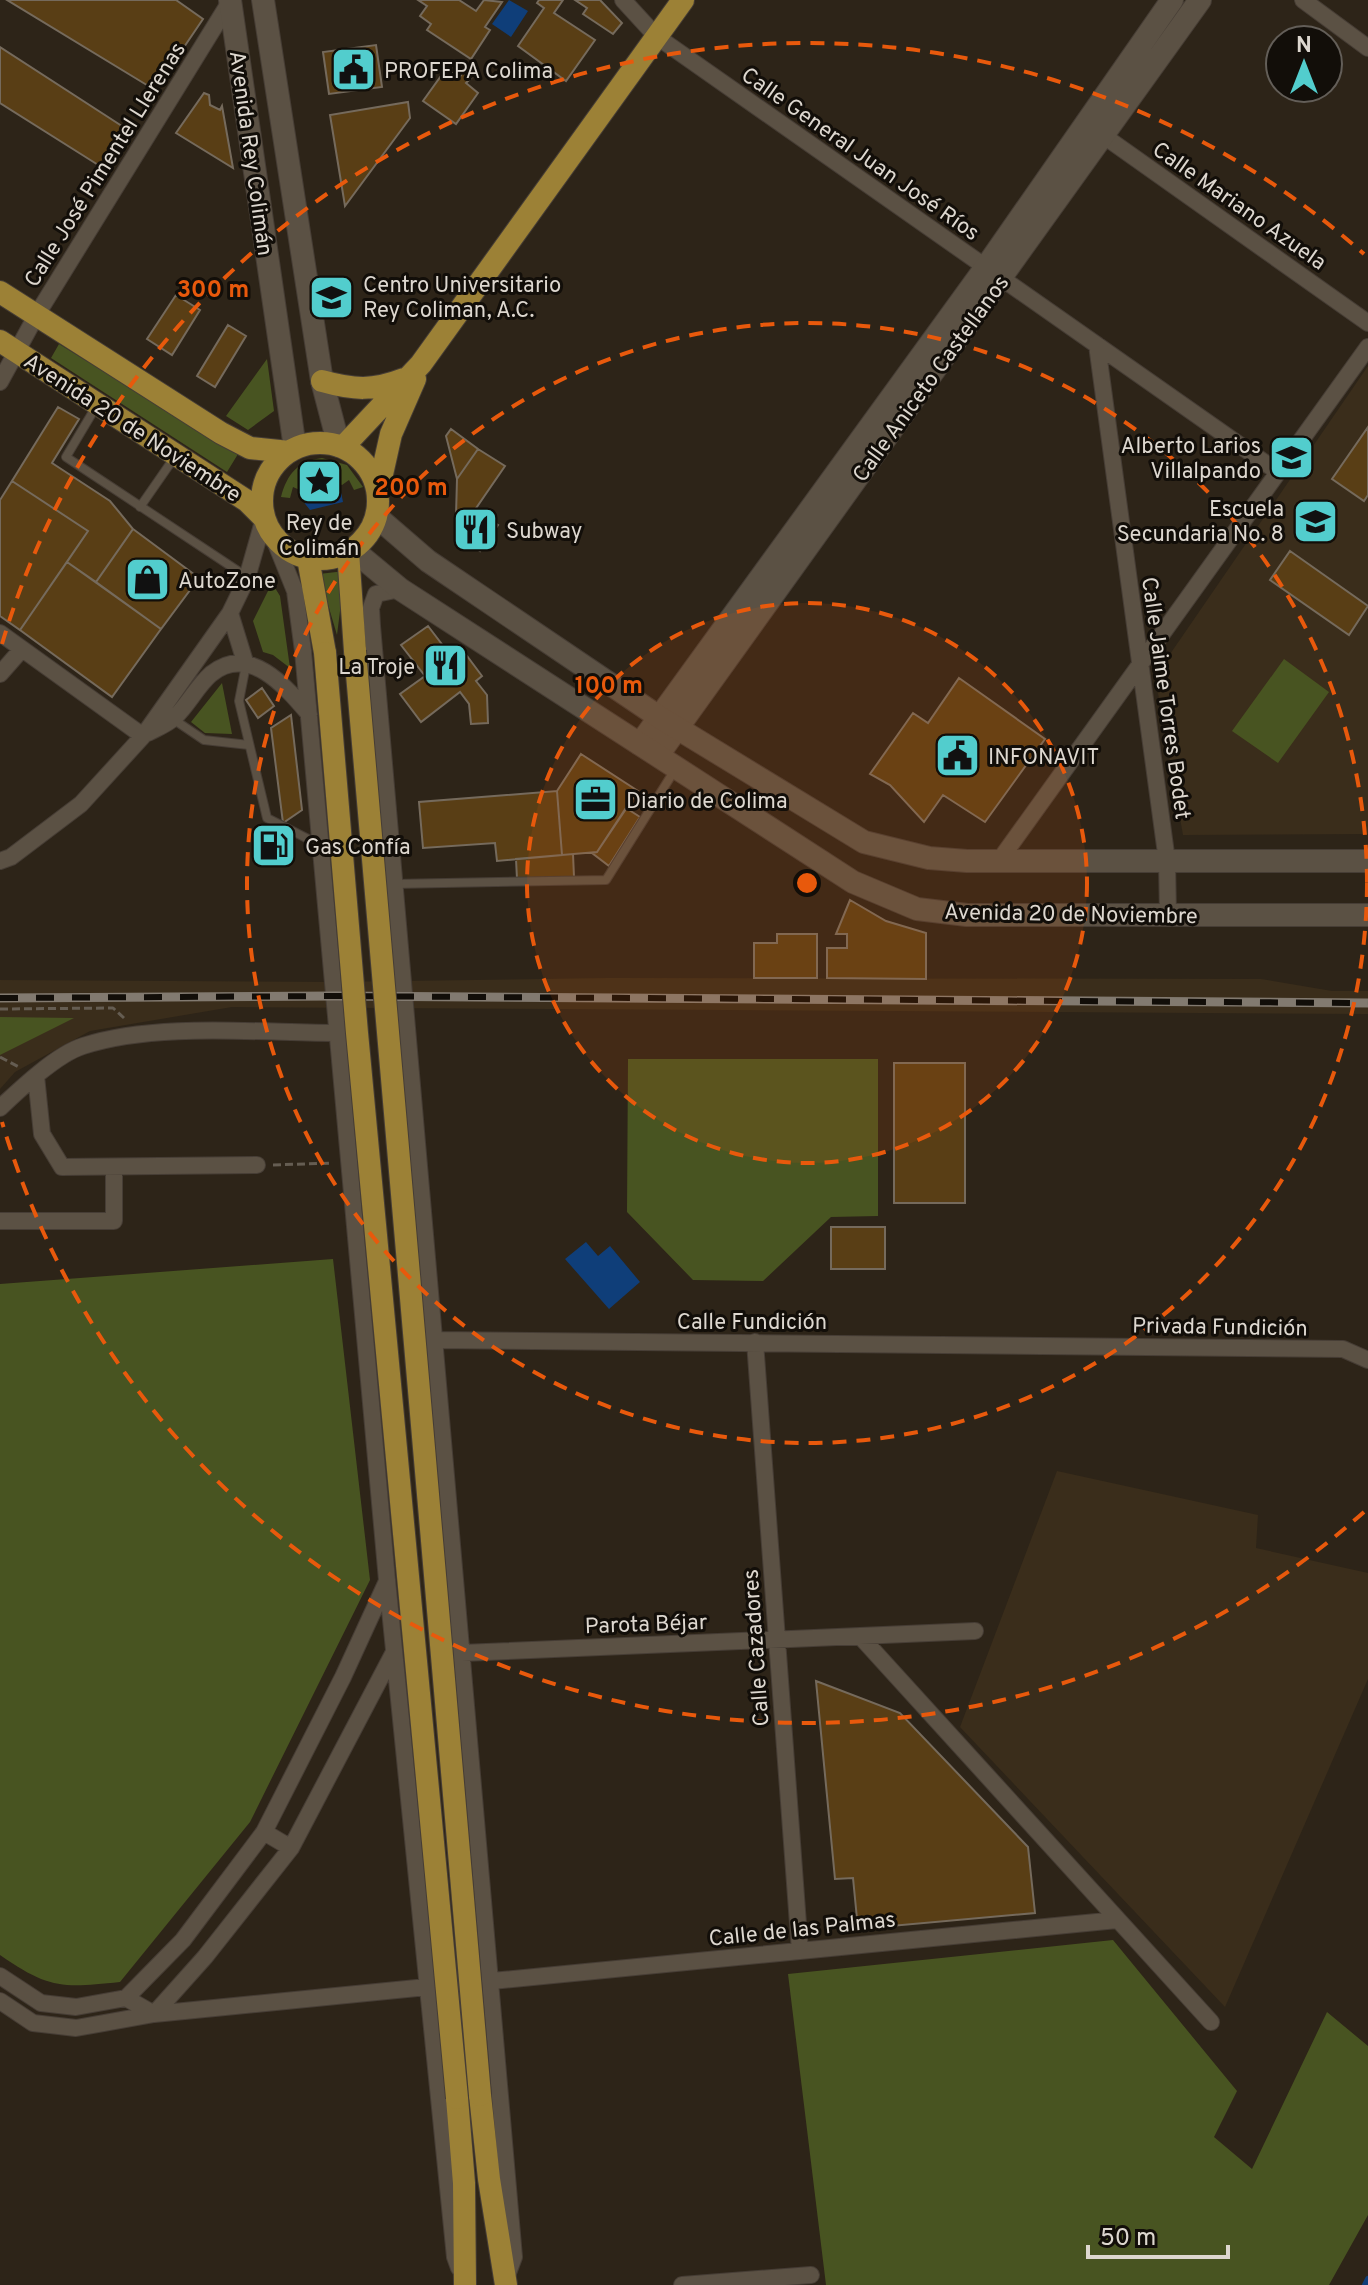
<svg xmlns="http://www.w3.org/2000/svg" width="1368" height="2285" font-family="Overpass,sans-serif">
	<rect width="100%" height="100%" fill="#2d2418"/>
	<path fill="#3a2d1b" d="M1368 366V834L1183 835 1155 676Z
		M608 978 1261 979 1332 991H1368V1014L232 1007 90 1031 15 1072 0 1089V980L329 982Z
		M1057 1471 1258 1515 1256 1548 1368 1573V1679L1225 2007 960 1727Z"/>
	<path fill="#485421" d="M59 344 238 454 227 472 51 358Z
		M267 359 274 411 248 430 226 416Z
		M322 458 347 465 363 487 354 490 349 480 342 485 322 479 302 491 293 487 290 498 281 497C287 474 298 461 322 458Z
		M345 571 337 635 319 574Z
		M272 583 280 596 290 668 273 655 263 652 253 621Z
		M1284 659 1329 692 1278 763 1232 731Z
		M222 683 232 734 205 733 191 722Z
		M0 1017 74 1018 0 1055Z
		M628 1059H878V1216L831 1217 763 1281 693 1280 627 1212Z
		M333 1259 370 1580 250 1822 120 1982C62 1988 49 1989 0 1955V1284Z
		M1113 1940 1237 2091 1214 2137 1252 2169 1327 2012 1368 2046V2215L1329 2285H826L788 1974Z"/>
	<path fill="#0f3e79" d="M509 0 528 11 511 37 492 24Z
		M322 482 340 487 343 502 310 510 302 500 305 492Z
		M586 1242 598 1256 610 1246 640 1282 609 1309 565 1259Z"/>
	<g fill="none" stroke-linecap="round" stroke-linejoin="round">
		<path stroke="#0f3e79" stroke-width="6" d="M1365 2285 1368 2279"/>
	</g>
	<path fill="#593e15" stroke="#756a5c" stroke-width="2" d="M7 0H176L203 19 155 90Z
		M418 0H459L476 11 484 0 502 2 485 27 490 30 471 59 427 30 431 24 420 16 427 6Z
		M539 0H563L554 13 595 40 566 81 518 46 544 8 537 3Z
		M575 0H600L622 23 613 34 583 14 587 8Z
		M376 45 382 87 329 94 323 52Z
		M0 47 128 130 103 168 0 103Z
		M446 69 459 78 463 72 471 78 466 83 478 93 456 124 423 101Z
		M204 93 209 95 210 105 220 110 222 106 233 168 176 133Z
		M408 102 410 118 345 206 330 115Z
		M176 295 200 310 172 355 147 339Z
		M228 325 246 336 215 387 197 376Z
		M58 407 79 419 52 463 110 501 133 529 96 582 67 562 88 531 12 481Z
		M1368 427V495L1364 501 1332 479Z
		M451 429 478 449 457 479 446 436Z
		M478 449 505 466 470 517 456 516 457 479Z
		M12 481 88 531 20 630 0 616V500Z
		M475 510 498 525 480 551 455 534 456 516 470 517Z
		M133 529 199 578 161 629 96 582Z
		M1290 551 1368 606 1349 635 1270 580Z
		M67 562 161 629 112 697 20 630Z
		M428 626 451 656 461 648 482 676 476 681 487 695 488 723 471 724 469 704 460 692 421 722 400 694 425 676 401 645Z
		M959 678 1045 739 985 822 943 795 924 822 890 785 870 774 913 713 928 723Z
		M262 688 274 706 258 718 246 700Z
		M291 715 302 810 283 823 271 728Z
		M581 754 638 791 597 852 562 855 557 791Z
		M557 791 562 855 497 861 495 843 423 848 419 802Z
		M626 808 640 817 609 866 592 853 597 852Z
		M573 854 574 877 517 879 516 859Z
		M850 900 886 921 926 933V979L827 978V948H847V934H836Z
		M777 934H817V978H754V943H777Z
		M894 1063H965V1203H894Z
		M831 1227H885V1269H831Z
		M816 1681 900 1713 1028 1847 1035 1913 858 1929 853 1878 835 1879Z"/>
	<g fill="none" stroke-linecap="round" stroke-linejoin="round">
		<defs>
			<path id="service" d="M97 405 66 457 247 577
				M140 507 174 458
				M246 665 239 701 267 818 320 845
				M173 719 204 740 249 745
				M393 884 606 880 676 768"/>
			<path id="minor" d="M623 0 656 36 1278 472
				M1303 0 1368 48
				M1094 129 1368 323
				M1097 345 1167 861 1168 915
				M0 382 36 316 231 0
				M272 534 295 591 303 651 387 1580 455 2257 459 2268
				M400 589 376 594 371 608 372 626 514 2257 506 2278
				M230 613 246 665
				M0 633 143 736
				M0 674 22 649
				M148 733C157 728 168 724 175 717 188 705 197 686 211 674 249 643 286 687 309 714
				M0 861 11 857 81 804 143 736 230 613 247 578 264 518
				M999 861 1368 347
				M36 1076 42 1134 62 1167 257 1165
				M0 1108C20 1089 57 1054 83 1046 156 1022 261 1033 339 1033
				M0 1221H114V1167
				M433 1340 1343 1349 1368 1360
				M755 1342 800 1951
				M860 1636 1211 2022
				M462 1653 975 1631
				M264 1832 291 1848
				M0 1976 41 2003 76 2007 126 1998 183 1940 264 1832 343 1677 387 1581
				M492 1981 1117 1920
				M126 1998 154 2014 427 1987
				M0 2001 33 2023 76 2028 154 2014 205 1957 291 1848 394 1652
				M682 2285 811 2275"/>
			<path id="tertiary" d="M640 744 986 267 1172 0
				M658 755 1200 0"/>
			<path id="secondary" d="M230 0 295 448
				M263 0 322 381 339 446
				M377 517 428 561 659 717 864 842 929 858 967 861H1368
				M353 550 400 589 853 882 917 909 967 915H1368"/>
			<path id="primary" d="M0 292 221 433 250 448 289 452
				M0 341 247 501 264 518
				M322 381C354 390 373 391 404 379
				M262 501a58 58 0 1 1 116 0a58 58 0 1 1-116 0Z
				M343 447 421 364 683 0
				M378 492 391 434 415 379
				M348 552 355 651
				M308 558 325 653
				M480 2095 489 2179 506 2285
				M457 2098 464 2183 465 2285"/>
		</defs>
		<use href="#service" stroke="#463d35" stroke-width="10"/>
		<use href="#minor" stroke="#463d35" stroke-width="18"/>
		<use href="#tertiary" stroke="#463d35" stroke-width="24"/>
		<use href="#secondary" stroke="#463d35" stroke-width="24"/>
		<use href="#primary" stroke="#463d35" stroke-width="24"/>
		<path stroke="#655d52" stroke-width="3" stroke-dasharray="8 4" stroke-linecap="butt" d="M0 1009 113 1008 124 1018
			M0 1057 19 1067
			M273 1165 333 1163"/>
		<use href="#service" stroke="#5b5144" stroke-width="8"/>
		<use href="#minor" stroke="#5b5144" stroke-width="16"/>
		<use href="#tertiary" stroke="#5b5144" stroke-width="22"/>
		<use href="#secondary" stroke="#5b5144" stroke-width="22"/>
		<use href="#primary" stroke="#9c8136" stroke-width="22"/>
		<defs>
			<path id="rail" d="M0 998 336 996 1368 1003"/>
		</defs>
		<use href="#rail" stroke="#827a70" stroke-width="9"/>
		<use href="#rail" stroke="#120e09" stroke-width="6" stroke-dasharray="18" stroke-linecap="butt"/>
		<defs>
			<path id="primary-bridge" d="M355 651 480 2095
				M325 653 357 1033 457 2098"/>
		</defs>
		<use href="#primary-bridge" stroke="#463d35" stroke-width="24" stroke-linecap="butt"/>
		<use href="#primary-bridge" stroke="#9c8136" stroke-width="22"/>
	</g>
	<circle cx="807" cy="883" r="280" fill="#e8590c" fill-opacity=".12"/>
	<g fill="none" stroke="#e8590c" stroke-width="4" stroke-dasharray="14 10">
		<circle cx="807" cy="883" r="280"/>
		<circle cx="807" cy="883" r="560"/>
		<path d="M1364 1512A840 840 0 0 1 2 1122M2 644A840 840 0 0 1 1364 254"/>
	</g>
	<defs>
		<symbol id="civic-square" viewBox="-11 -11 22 22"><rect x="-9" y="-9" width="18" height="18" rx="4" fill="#52cdcd" stroke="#120e09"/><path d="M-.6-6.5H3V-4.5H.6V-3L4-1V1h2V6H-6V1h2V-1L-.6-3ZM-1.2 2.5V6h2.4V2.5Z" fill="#111"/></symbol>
		<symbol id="university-square" viewBox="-11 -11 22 22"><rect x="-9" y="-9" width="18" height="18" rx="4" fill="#52cdcd" stroke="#120e09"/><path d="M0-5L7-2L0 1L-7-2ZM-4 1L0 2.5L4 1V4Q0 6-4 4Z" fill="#111"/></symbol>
		<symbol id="school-square" viewBox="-11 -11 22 22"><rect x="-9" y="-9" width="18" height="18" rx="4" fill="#52cdcd" stroke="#120e09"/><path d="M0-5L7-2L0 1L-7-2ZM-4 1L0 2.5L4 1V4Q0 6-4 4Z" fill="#111"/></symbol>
		<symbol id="sight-square" viewBox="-11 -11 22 22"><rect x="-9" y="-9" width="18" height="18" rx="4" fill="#52cdcd" stroke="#120e09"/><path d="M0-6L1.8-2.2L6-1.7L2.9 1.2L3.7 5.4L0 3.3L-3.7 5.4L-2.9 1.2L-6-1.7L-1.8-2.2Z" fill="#111"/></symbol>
		<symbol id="restaurant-square" viewBox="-11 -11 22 22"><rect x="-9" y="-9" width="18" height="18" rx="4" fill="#52cdcd" stroke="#120e09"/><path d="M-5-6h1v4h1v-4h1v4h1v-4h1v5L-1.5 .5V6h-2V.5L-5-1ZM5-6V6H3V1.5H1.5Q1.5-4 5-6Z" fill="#111"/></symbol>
		<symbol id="shop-square" viewBox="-11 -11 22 22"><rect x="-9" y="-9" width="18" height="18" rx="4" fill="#52cdcd" stroke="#120e09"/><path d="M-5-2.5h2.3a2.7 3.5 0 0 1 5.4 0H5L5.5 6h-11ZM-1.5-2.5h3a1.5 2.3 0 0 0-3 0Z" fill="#111"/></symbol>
		<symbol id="office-square" viewBox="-11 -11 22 22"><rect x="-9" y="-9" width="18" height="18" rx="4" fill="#52cdcd" stroke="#120e09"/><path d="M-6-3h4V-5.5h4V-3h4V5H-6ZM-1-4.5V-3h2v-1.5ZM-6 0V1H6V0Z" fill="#111"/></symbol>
		<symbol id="fuel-square" viewBox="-11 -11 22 22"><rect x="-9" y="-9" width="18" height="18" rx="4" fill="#52cdcd" stroke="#120e09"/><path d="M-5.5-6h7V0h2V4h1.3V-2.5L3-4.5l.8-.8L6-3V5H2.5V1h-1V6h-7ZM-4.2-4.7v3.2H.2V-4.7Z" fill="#111"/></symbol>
	</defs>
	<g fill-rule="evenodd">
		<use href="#civic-square" x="328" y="44" width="51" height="51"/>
		<use href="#university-square" x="306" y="272" width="51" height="51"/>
		<use href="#school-square" x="1266" y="432" width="51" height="51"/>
		<use href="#sight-square" x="294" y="456" width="51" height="51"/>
		<use href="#school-square" x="1290" y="496" width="51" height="51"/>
		<use href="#restaurant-square" x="450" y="504" width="51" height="51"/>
		<use href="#shop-square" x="122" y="554" width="51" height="51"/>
		<use href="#restaurant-square" x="420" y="640" width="51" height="51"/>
		<use href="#civic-square" x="932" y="730" width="51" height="51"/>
		<use href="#office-square" x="570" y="774" width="51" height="51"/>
		<use href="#fuel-square" x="248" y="820" width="51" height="51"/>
	</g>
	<g text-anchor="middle" stroke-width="6" stroke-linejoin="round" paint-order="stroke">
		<g font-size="22" fill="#ddd7cf" stroke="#120e09" text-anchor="start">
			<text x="384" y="78">PROFEPA Colima</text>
			<text x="363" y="292">Centro Universitario<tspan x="363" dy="25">Rey Coliman, A.C.</tspan></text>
			<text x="1261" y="453" text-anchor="end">Alberto Larios<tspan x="1261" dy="25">Villalpando</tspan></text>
			<text x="1284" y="516" text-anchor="end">Escuela<tspan x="1284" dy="25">Secundaria No. 8</tspan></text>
			<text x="319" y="530" text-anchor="middle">Rey de<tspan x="319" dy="25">Colimán</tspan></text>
			<text x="506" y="538">Subway</text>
			<text x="178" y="588">AutoZone</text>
			<text x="415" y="674" text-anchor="end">La Troje</text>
			<text x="988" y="764">INFONAVIT</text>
			<text x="626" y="808">Diario de Colima</text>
			<text x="305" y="854">Gas Confía</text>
		</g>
		<g font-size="22" fill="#ddd7cf" stroke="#120e09">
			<text transform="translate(252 153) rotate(82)" y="8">Avenida Rey Colimán</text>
			<text transform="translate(861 153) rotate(35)" y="8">Calle General Juan José Ríos</text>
			<text transform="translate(104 164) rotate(-58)" y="8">Calle José Pimentel Llerenas</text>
			<text transform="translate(1240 205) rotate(35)" y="8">Calle Mariano Azuela</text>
			<text transform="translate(930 378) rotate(-54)" y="8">Calle Aniceto Castellanos</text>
			<text transform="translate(133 427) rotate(33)" y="8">Avenida 20 de Noviembre</text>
			<text transform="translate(1167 698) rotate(82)" y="8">Calle Jaime Torres Bodet</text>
			<text transform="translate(1071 913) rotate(1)" y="8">Avenida 20 de Noviembre</text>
			<text x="752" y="1329">Calle Fundición</text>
			<text transform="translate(1220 1326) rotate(1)" y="8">Privada Fundición</text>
			<text transform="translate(646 1623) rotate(-2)" y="8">Parota Béjar</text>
			<text transform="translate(755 1648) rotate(-94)" y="8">Calle Cazadores</text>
			<text transform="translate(802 1928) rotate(-6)" y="8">Calle de las Palmas</text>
		</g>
	</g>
	<circle cx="807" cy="883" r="12" fill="#e8590c" stroke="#120e09" stroke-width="4"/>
	<g font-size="24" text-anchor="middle" font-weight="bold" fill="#e8590c" stroke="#120e09" stroke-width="6" stroke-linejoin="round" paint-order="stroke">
		<text x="213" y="297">300 m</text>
		<text x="411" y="495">200 m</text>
		<text x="609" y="693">100 m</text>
	</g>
	<g transform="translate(1304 64)"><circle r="38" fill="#120e09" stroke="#635e58" stroke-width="2"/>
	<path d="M0-6L14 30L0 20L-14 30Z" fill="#52cdcd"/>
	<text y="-12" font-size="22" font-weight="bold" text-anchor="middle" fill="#ddd7cf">N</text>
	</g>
	<path d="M1088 2245v12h140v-12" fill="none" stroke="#ddd7cf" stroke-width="4"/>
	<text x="1100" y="2245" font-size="24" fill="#ddd7cf" stroke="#120e09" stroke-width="6" paint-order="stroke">50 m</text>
</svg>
